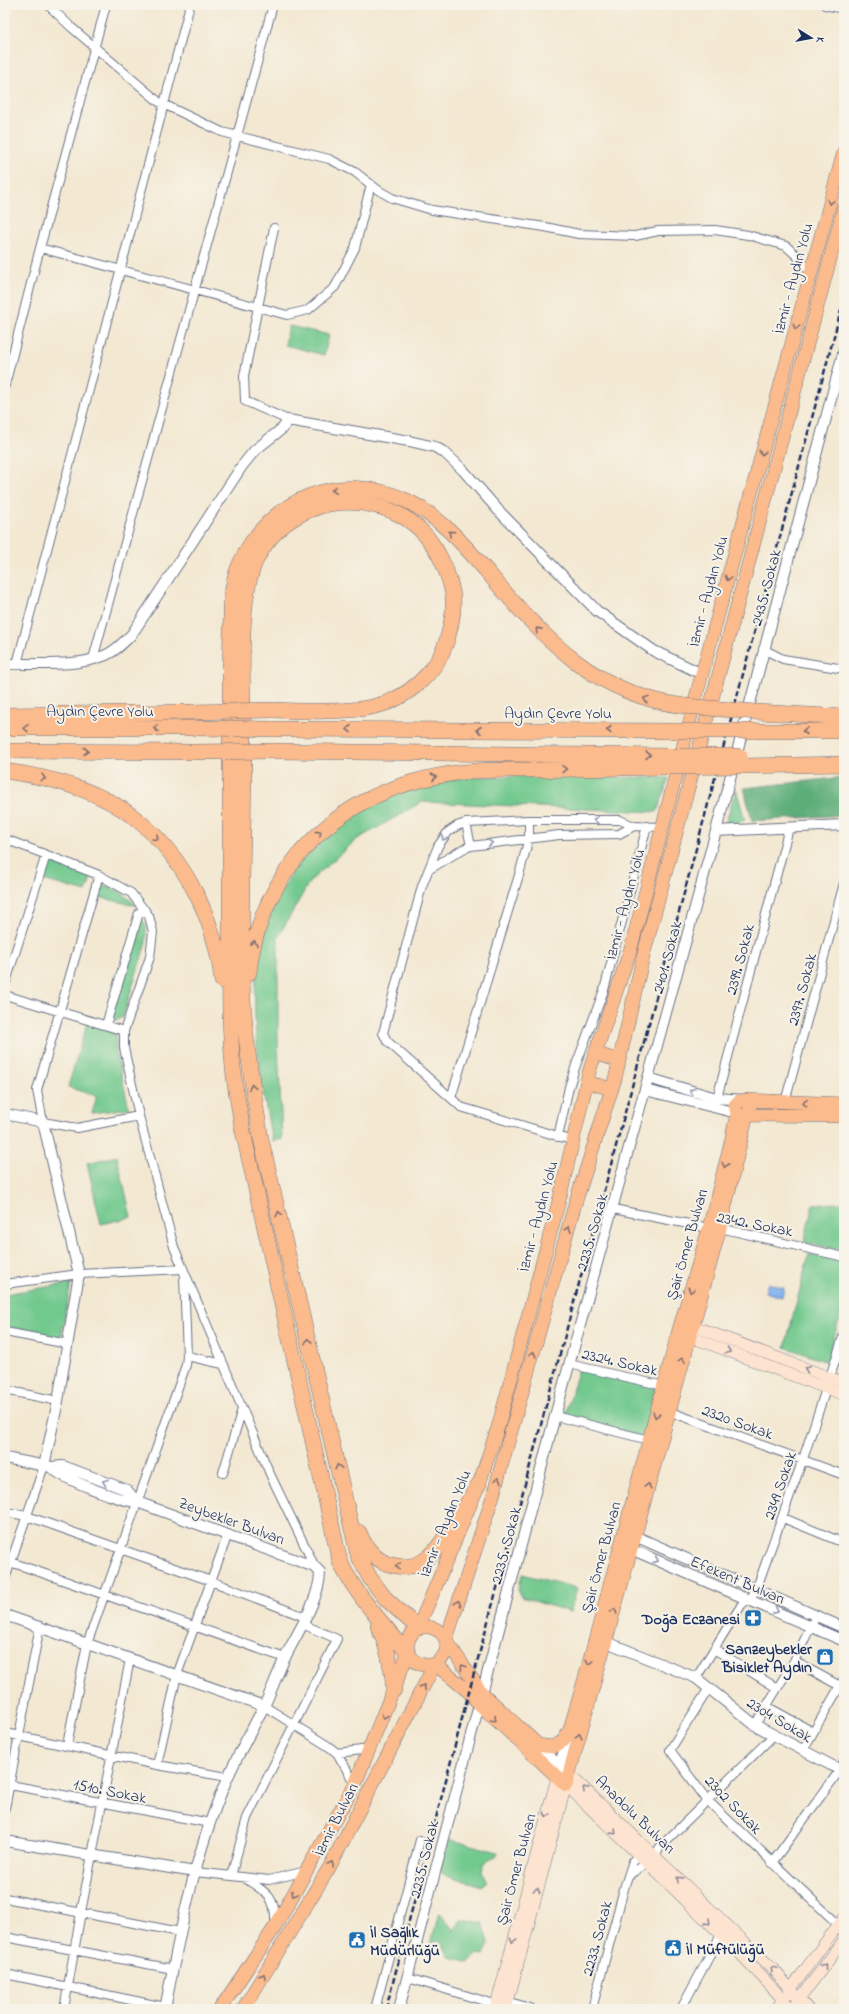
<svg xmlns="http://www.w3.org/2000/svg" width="849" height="2014" font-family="'Indie Flower',sans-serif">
	<rect width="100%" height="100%" fill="#f7f3e8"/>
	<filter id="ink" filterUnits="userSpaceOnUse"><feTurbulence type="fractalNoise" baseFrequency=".025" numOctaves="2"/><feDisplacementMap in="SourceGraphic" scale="8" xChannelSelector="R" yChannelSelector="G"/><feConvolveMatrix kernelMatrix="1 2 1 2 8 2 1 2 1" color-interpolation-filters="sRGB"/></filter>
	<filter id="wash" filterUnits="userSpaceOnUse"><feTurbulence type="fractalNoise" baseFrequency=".012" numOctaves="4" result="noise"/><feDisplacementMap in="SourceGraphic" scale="16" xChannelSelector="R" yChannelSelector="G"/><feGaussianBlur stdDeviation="0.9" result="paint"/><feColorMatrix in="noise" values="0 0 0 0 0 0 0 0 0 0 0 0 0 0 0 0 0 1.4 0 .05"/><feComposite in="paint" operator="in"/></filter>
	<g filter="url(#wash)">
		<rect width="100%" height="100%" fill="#f3e8d1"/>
		<path fill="#72c98e" stroke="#467c76" d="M289 326 329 335 324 355 285 345Z
			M536 776 669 778 657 812 422 802 356 840 310 881 278 937V1040L282 1139 272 1141C254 1043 235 948 300 862 307 853 318 845 327 837 354 813 388 793 424 784 460 775 499 777 536 776Z
			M736 789 745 820 724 828Z
			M54 861 91 878 86 892 43 880 47 866Z
			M102 885 119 891 138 906 98 897Z
			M140 917 146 925V943L123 1017 117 1020 109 1017Z
			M87 1023 116 1033V1052L129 1108 92 1113 97 1096 68 1087Z
			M117 1156 131 1217 101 1224 87 1163Z
			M842 1203 844 1205V1251L804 1242 813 1204Z
			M809 1254 844 1261V1302L827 1362 785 1347Z
			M71 1283 61 1338 5 1326V1294Z
			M579 1368 656 1387 643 1437 565 1416Z
			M522 1574 577 1588 570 1612 521 1597 518 1590Z
			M451 1840 498 1852 496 1856C487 1859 484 1862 482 1872L487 1882 482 1886 443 1874 440 1868 448 1842Z
			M439 1913 454 1930 462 1919 483 1923 489 1943 484 1955 478 1954 469 1962 449 1957 440 1941 431 1943Z"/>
		<path fill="#5dad79" stroke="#3c6e6c" d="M844 777V815L752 821 744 788Z"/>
		<path fill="#84b3ef" stroke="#5071a6" d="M768 1283 784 1288 782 1297 765 1292Z"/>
	</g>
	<g filter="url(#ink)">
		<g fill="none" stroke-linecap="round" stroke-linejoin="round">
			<defs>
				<path id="minor" d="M48 5 71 27 159 102 222 132 329 159 355 172 378 190 392 198 432 210 545 227 579 234 635 236 658 231 715 230 748 235 786 246 797 256 811 273
					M825 5 844 9
					M274 228 244 376 245 401 288 420
					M40 248 287 315 308 310 335 287 355 248 371 184
					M5 385 40 248 106 5
					M763 649 783 659 844 669
					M93 659 273 5
					M17 664 190 5
					M466 823 471 846
					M5 839 99 875 131 893 149 916 153 932 150 957 124 1031V1048L139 1116 174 1247 270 1474 315 1567
					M430 869 463 849 471 846 559 835 619 834 634 826
					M99 875 37 1090 43 1122 77 1128 139 1116
					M5 985 46 855
					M5 995 124 1031
					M106 1025 139 913 145 910
					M451 1098 519 875 529 838V820
					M717 1098 789 828
					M785 1102 844 883
					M558 1137 569 1087 576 1065 604 990 647 826
					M574 1141 461 1107 387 1041 383 1033 422 886 438 846 448 832 457 826 466 823 529 820H620L634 826 663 827
					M613 1209 709 1228H720L844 1257
					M5 1284 79 1274 183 1269
					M5 1332 68 1344
					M187 1356 223 1364
					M569 1364 664 1386
					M5 1390 58 1401
					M668 1411 844 1475
					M555 1416 649 1440
					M223 1473 242 1409
					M5 1512 27 1516 211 1581 305 1617
					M783 1518 844 1543
					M5 1560 285 1658
					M5 1579 44 1466
					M714 1649 777 1688
					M794 1661 840 1686
					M696 1678 742 1604 749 1599 756 1590 803 1459 844 1334
					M709 1688 670 1750 707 1800 844 1930
					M264 1706 328 1746 337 1753 355 1784
					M766 1706 813 1732
					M755 1725 794 1661 816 1616
					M5 1733 157 1765 228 1777
					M67 1745 87 1644 186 1365 187 1356 184 1276
					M803 1750 844 1679
					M337 1753 370 1749
					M157 1765 177 1675 228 1534
					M5 1784 210 1823
					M5 1808 40 1626
					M772 1863 840 1770 844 1761
					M195 1872 269 1880 306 1871
					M629 1875 647 1863 655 1856 660 1847 774 1735
					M231 1876 247 1818 337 1639 302 1624
					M246 1879C266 1892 276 1897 275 1922
					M5 1898 180 1932
					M5 1937 173 1969
					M5 1974 165 2007
					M408 1978 501 2006
					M504 2000 532 2009
					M64 2009 81 1912 130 1659
					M375 2009 420 1840
					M592 2009 625 1885 633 1861 642 1851
					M681 2009 723 1931"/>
				<path id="tertiary" d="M5 664C37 663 75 668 106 655 116 651 124 642 132 634L242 466 255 450 283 428 288 420 409 441 435 447 445 453 463 470 498 510 597 611 654 651 702 674
					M716 831 844 825
					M648 1078 716 1098 744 1100
					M645 1090 737 1113
					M5 1114 43 1122 79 1274 58 1401 44 1466
					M5 1458 51 1467 63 1466 127 1490 137 1502
					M51 1467C62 1479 121 1501 137 1502L315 1567 320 1572C320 1600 296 1634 285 1658 277 1674 272 1690 264 1706 252 1730 238 1754 227 1779 195 1852 180 1931 165 2009
					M628 1533 844 1628
					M626 1547 844 1641
					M5 1615 264 1706
					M599 1639 696 1678 755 1725 844 1772
					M538 1745 563 1769
					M557 1777 568 1734
					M5 1841 195 1872
					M399 2009 555 1416 716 831 844 350"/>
				<path id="secondary" d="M686 1323 844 1383
					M683 1334 844 1395
					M569 1774 774 1970 808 2009
					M795 2005 844 1940
					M495 2009 557 1777
					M506 2009 566 1785 733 1946 792 2009
					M776 2009 844 1917"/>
				<path id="primary" d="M742 1116 747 1115 844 1116
					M446 1640 481 1692 538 1745 553 1747 563 1741 569 1732 584 1681 678 1333 709 1228 731 1142 737 1113 735 1105 739 1101 744 1100 844 1104
					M435 1664 469 1692 478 1703 566 1785 720 1228 747 1115 750 1110 749 1103 744 1100"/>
				<path id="trunk" d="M595 1053 619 1061
					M587 1082 612 1089
					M446 1640 493 1496 575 1204 615 1079 644 953 844 207
					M435 1664C410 1671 397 1643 418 1628L479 1484 498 1427 559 1201 589 1072 631 948 702 674 844 151
					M220 2009 275 1927 355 1784 408 1653
					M243 2009 329 1868 435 1664C458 1650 444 1621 418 1628"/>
				<path id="motorway" d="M273 710C303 711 343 713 372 707 406 700 437 673 447 640 452 622 456 604 451 586 440 546 418 516 376 506 330 494 282 513 258 556 235 598 244 703 244 753 244 827 240 901 242 974 243 1030 252 1084 261 1139L358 1555 370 1578 385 1598 418 1628
					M756 712 844 717
					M5 715 194 712
					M5 728H195
					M272 729 676 731
					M752 731H844
					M5 751 195 752
					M273 751 671 756
					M743 766 844 764
					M5 771C50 777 99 790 135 818 185 857 215 919 222 981
					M249 973C253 933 269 894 293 862 336 806 395 780 464 772 488 769 513 770 536 770 580 769 623 768 666 767
					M359 1532C365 1547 375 1561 392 1565 424 1574 439 1547 454 1523 463 1510 471 1497 479 1484
					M378 1626C388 1647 392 1667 394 1690
					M408 1653C383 1624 357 1597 340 1562L242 1127C240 1110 236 1094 234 1077 228 1023 230 968 230 914 230 850 230 786 230 722 230 692 230 662 231 632 231 611 230 586 239 566 267 500 340 469 407 501 441 517 465 546 490 575 544 639 597 696 685 706"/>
			</defs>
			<use href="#minor" stroke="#677086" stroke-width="10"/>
			<use href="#tertiary" stroke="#677086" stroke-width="12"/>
			<use href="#secondary" stroke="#677086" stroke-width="12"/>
			<use href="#primary" stroke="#677086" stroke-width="14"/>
			<use href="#trunk" stroke="#677086" stroke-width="14"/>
			<use href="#motorway" stroke="#677086" stroke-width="16"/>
			<use href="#minor" stroke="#fff" stroke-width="8"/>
			<use href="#tertiary" stroke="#fff" stroke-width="10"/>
			<use href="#secondary" stroke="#fde4d1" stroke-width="11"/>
			<use href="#primary" stroke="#fbbb8c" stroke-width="13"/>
			<use href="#trunk" stroke="#fbbb8c" stroke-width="13"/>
			<use href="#motorway" stroke="#fbbb8c" stroke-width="15"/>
			<path stroke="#1b2f5e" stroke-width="2.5" stroke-dasharray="6 3" stroke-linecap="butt" d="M386 2009 469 1692 844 299"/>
			<defs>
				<path id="motorway-bridge" d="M685 706 756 712
					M194 712 273 710
					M195 728 272 729
					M676 731H752
					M195 752 273 751
					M671 756H740
					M666 767 743 766"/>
			</defs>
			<use href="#motorway-bridge" stroke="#677086" stroke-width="16" stroke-linecap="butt"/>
			<use href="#motorway-bridge" stroke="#fbbb8c" stroke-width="15"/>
		</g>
		<defs><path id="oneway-chevron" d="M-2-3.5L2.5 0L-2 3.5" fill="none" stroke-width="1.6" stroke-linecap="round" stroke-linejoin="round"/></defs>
		<g stroke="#806e73">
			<use href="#oneway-chevron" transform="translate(830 202) rotate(105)"/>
			<use href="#oneway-chevron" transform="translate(796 327) rotate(105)"/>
			<use href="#oneway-chevron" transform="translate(762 453) rotate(105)"/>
			<use href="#oneway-chevron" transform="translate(334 490) rotate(174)"/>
			<use href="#oneway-chevron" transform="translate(451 533) rotate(-138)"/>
			<use href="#oneway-chevron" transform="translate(728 578) rotate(105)"/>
			<use href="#oneway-chevron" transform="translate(538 630) rotate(-132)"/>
			<use href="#oneway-chevron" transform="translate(646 699) rotate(-162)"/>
			<use href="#oneway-chevron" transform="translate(26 728) rotate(-179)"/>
			<use href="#oneway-chevron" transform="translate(156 728) rotate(180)"/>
			<use href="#oneway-chevron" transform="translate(349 729) rotate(-180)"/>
			<use href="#oneway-chevron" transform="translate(479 730) rotate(-180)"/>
			<use href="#oneway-chevron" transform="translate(609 730) rotate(-180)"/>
			<use href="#oneway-chevron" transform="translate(805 731) rotate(180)"/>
			<use href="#oneway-chevron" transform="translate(86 751)"/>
			<use href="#oneway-chevron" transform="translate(648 755) rotate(1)"/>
			<use href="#oneway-chevron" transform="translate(564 769) rotate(-1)"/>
			<use href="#oneway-chevron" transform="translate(434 777) rotate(-12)"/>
			<use href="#oneway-chevron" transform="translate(43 778) rotate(15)"/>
			<use href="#oneway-chevron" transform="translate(319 833) rotate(-41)"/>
			<use href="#oneway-chevron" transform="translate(156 838) rotate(44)"/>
			<use href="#oneway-chevron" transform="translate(254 943) rotate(-80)"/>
			<use href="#oneway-chevron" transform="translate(252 1087) rotate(-100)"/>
			<use href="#oneway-chevron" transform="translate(805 1103) rotate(-178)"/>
			<use href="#oneway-chevron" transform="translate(725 1165) rotate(104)"/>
			<use href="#oneway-chevron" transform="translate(279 1214) rotate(-103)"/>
			<use href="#oneway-chevron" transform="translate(568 1229) rotate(-74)"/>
			<use href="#oneway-chevron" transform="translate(691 1290) rotate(106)"/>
			<use href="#oneway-chevron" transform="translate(308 1341) rotate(-103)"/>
			<use href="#oneway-chevron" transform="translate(533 1354) rotate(-74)"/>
			<use href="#oneway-chevron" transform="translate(682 1360) rotate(-74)"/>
			<use href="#oneway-chevron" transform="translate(656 1415) rotate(105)"/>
			<use href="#oneway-chevron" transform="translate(338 1467) rotate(-103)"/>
			<use href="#oneway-chevron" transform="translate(498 1480) rotate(-74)"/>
			<use href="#oneway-chevron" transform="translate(648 1486) rotate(-75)"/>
			<use href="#oneway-chevron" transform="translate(398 1566) rotate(-171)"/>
			<use href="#oneway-chevron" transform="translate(458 1603) rotate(-72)"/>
			<use href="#oneway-chevron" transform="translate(614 1611) rotate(-75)"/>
			<use href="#oneway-chevron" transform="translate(589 1662) rotate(105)"/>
			<use href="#oneway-chevron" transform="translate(463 1667) rotate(-124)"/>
			<use href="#oneway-chevron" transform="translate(423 1687) rotate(-63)"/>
			<use href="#oneway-chevron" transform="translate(384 1716) rotate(112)"/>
			<use href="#oneway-chevron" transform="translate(494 1719) rotate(43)"/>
			<use href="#oneway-chevron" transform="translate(579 1736) rotate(-75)"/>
			<use href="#oneway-chevron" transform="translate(331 1864) rotate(-62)"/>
			<use href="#oneway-chevron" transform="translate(294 1894) rotate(119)"/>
			<use href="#oneway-chevron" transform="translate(263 1976) rotate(-59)"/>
		</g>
		<g stroke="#8d97ae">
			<use href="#oneway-chevron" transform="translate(596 820) rotate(180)"/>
			<use href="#oneway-chevron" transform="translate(444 838) rotate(124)"/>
			<use href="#oneway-chevron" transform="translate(490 843) rotate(-8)"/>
			<use href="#oneway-chevron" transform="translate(692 1091) rotate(-164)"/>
			<use href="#oneway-chevron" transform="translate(105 1482) rotate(-159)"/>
			<use href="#oneway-chevron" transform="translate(656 1560) rotate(23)"/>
			<use href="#oneway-chevron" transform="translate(776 1611) rotate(24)"/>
		</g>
		<g stroke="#8c8a98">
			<use href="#oneway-chevron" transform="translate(728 1351) rotate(21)"/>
			<use href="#oneway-chevron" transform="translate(807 1369) rotate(-159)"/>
			<use href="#oneway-chevron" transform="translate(585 1789) rotate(-136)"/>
			<use href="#oneway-chevron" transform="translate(547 1815) rotate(105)"/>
			<use href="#oneway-chevron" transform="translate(614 1832) rotate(44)"/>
			<use href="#oneway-chevron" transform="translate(679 1879) rotate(-136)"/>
			<use href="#oneway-chevron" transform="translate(537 1890) rotate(-75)"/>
			<use href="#oneway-chevron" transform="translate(708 1922) rotate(44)"/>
			<use href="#oneway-chevron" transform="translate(513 1940) rotate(105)"/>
			<use href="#oneway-chevron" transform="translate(824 1966) rotate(-53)"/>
			<use href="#oneway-chevron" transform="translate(773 1969) rotate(-134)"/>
		</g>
	</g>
	<defs>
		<symbol id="pharmacy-square" viewBox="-11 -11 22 22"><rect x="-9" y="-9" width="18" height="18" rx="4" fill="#1f6fb2" stroke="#f7f3e8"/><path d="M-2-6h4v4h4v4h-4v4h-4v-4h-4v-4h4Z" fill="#fff"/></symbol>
		<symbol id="shop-square" viewBox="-11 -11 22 22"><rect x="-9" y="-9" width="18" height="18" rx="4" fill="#1f6fb2" stroke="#f7f3e8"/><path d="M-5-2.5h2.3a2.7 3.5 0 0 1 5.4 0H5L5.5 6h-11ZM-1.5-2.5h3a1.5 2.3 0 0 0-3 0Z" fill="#fff"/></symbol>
		<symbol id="civic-square" viewBox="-11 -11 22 22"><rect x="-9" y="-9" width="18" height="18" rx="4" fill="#1f6fb2" stroke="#f7f3e8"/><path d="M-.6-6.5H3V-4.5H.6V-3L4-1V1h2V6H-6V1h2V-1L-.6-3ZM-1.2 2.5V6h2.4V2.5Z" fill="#fff"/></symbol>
	</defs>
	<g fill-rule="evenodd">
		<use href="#pharmacy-square" x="743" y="1608" width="20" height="20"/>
		<use href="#shop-square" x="815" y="1647" width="20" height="20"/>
		<use href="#civic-square" x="347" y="1930" width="20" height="20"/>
		<use href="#civic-square" x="663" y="1938" width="20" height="20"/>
	</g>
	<g text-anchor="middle" stroke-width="4" stroke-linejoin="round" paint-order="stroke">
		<g font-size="16" fill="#1b2f5e" stroke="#f7f3e8">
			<text transform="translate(792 278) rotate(-75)" y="6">İzmir - Aydın Yolu</text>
			<text transform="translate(765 587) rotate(-75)" y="6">2435. Sokak</text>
			<text transform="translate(707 591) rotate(-75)" y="6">İzmir - Aydın Yolu</text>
			<text x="100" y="716">Aydın Çevre Yolu</text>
			<text x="558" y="718">Aydın Çevre Yolu</text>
			<text transform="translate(624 904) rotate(-75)" y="6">İzmir - Aydın Yolu</text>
			<text transform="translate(666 957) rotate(-75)" y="6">2401. Sokak</text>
			<text transform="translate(739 959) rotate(-75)" y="6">2399. Sokak</text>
			<text transform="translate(801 989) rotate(-75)" y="6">2397. Sokak</text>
			<text transform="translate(537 1216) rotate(-75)" y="6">İzmir - Aydın Yolu</text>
			<text transform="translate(755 1223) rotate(11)" y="6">2342. Sokak</text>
			<text transform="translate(591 1232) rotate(-74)" y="6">2235. Sokak</text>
			<text transform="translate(686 1244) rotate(-74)" y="6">Şair Ömer Bulvarı</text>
			<text transform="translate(620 1361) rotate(13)" y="6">2324. Sokak</text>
			<text transform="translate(738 1421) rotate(20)" y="6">2320 Sokak</text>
			<text transform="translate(779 1485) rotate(-71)" y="6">2349 Sokak</text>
			<text transform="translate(232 1520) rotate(20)" y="6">Zeybekler Bulvarı</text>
			<text transform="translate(444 1523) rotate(-68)" y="6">İzmir - Aydın Yolu</text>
			<text transform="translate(505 1545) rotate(-75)" y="6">2235. Sokak</text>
			<text transform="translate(600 1557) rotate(-75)" y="6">Şair Ömer Bulvarı</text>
			<text transform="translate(738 1579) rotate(23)" y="6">Efekent Bulvarı</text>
			<text transform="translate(780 1719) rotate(31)" y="6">2304 Sokak</text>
			<text transform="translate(110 1790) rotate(11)" y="6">1510. Sokak</text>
			<text transform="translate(734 1804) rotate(46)" y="6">2302 Sokak</text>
			<text transform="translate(636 1814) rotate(44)" y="6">Anadolu Bulvarı</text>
			<text transform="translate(335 1819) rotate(-63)" y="6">İzmir Bulvarı</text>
			<text transform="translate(423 1859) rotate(-76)" y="6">2235. Sokak</text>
			<text transform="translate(515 1869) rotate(-75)" y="6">Şair Ömer Bulvarı</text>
			<text transform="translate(596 1938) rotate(-75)" y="6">2233. Sokak</text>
		</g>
		<g font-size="16" font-weight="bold" fill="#1b2f5e" stroke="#f7f3e8" text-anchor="end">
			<text x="740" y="1624">Doğa Eczanesi</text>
			<text x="812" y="1654">Sarızeybekler<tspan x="812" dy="18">Bisiklet Aydın</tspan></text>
			<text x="370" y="1937" text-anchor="start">İl Sağlık<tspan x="370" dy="18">Müdürlüğü</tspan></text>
			<text x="686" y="1954" text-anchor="start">İl Müftülüğü</text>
		</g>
	</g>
	<rect width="849" height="2014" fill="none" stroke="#f7f3e8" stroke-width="20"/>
	<g transform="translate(811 38) rotate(101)" stroke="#f7f3e8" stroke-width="3" paint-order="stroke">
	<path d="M0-3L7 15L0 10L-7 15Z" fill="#1b2f5e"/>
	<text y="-6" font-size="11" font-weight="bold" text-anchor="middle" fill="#1b2f5e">K</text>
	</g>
</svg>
